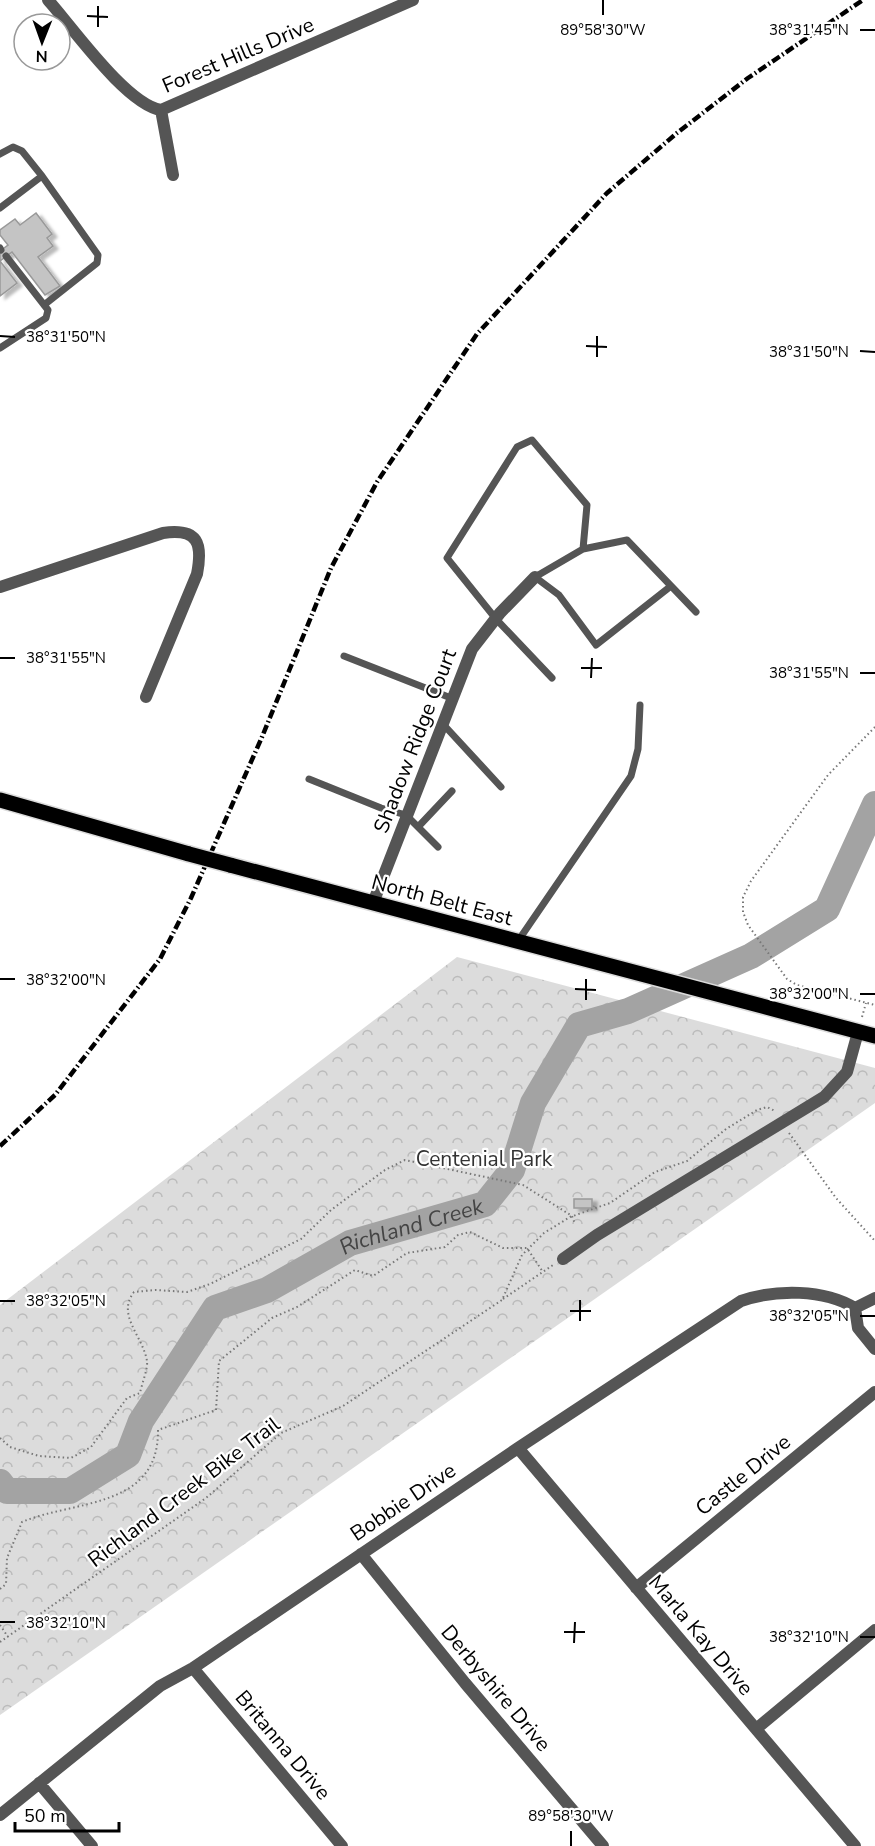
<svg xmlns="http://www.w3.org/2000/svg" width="875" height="1846" font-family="'Nunito Sans',sans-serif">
	<defs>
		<pattern id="park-crowns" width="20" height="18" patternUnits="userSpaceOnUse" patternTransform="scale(1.5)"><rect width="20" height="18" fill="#dcdcdc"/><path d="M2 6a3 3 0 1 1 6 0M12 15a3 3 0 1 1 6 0" fill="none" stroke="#bbb"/></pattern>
		<filter id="shadow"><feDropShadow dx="5" dy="3" stdDeviation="1.5" flood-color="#0004"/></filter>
	</defs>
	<rect width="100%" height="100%" fill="#fff"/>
	<path fill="url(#park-crowns)" d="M457 957 875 1068V1103L0 1715V1305Z"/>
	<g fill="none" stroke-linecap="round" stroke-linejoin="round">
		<path stroke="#a3a3a3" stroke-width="26" id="s1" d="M0 1482 7 1491H70L128 1455 141 1421 215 1308 267 1290 350 1243 485 1204 512 1170 533 1103 579 1025 628 1011 751 956 827 909 875 804"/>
	</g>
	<path fill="#c4c4c4" stroke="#999" stroke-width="1.5" filter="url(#shadow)" d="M36 213 52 234 47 238 53 246 38 257 60 286 45 295 12 252 0 261V251L8 245 0 235V230L15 219 20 225Z
		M0 261 17 283 0 296Z
		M574 1199H592V1208H574Z"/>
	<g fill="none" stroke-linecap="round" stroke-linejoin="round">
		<defs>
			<path id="primary" d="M0 800 189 854
				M230 865 875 1036"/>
		</defs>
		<use href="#primary" stroke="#dbdbdb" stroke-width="18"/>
		<path stroke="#777" stroke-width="2" stroke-dasharray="1.5 3" stroke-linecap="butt" d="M875 727 828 775 751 881 743 897V912L748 925 787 979 797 985 875 1005
			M862 1017 866 1003
			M789 1133 836 1198 875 1241
			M503 1299 553 1265
			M0 1438 10 1447 39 1456 71 1458 91 1447 127 1398 140 1393C142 1383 148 1369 147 1361 143 1336 116 1315 134 1292L155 1290 187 1292 210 1284 301 1239 331 1210 385 1170 405 1160 523 1185 572 1216 575 1224
			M0 1589 6 1584 7 1558 22 1522C74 1500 159 1509 158 1430L216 1410 219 1361 272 1318 297 1307 355 1270 373 1276 407 1253 445 1247 458 1235 470 1232 503 1248H527L543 1272
			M0 1625 8 1637
			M0 1642 206 1498 281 1433 343 1406 502 1300 522 1255 544 1233 570 1217 610 1203 655 1172 687 1161 726 1129 757 1110 767 1107 775 1111"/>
		<path stroke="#555" stroke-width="7" d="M0 154 13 147 22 151 42 176 0 208
			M42 176 98 255 97 263 44 305
			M0 248 1 250
			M0 348 46 318 48 310 6 256
			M671 586 596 645 559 595 535 577 583 549 627 540 696 612
			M344 656 451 698
			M552 678 496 619 447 558 517 447 532 440 587 505 583 549
			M442 723 501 787
			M309 779 381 808 406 815 438 847
			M418 827 452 791
			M518 941 631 776 638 749 640 705"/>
		<path stroke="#555" stroke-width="12" d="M48 0C73 28 126 104 161 110L413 0
			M161 110 173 175
			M0 587 163 533C198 528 203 543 197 574L146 697
			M373 903 472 649 500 613 535 577
			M563 1259 597 1235 824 1097 847 1072 858 1032
			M855 1308 858 1328 875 1349
			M855 1308 875 1298
			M518 1448 855 1846
			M361 1554 465 1683 603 1846
			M636 1588 875 1392
			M193 1668 342 1846
			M756 1729 875 1630
			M39 1783 92 1846
			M0 1815 160 1686 193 1668 518 1448 741 1301C776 1289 824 1289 855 1308"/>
		<use href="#primary" stroke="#000" stroke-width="15"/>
		<path stroke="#000" stroke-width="4.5" stroke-dasharray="9 3 1.5 3" stroke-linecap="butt" d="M0 1146 55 1095 160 959 191 898 262 737 331 568 377 482 477 334 607 193 677 133 748 78 863 0"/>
		<defs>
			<path id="primary-bridge" d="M189 854 230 865"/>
		</defs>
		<use href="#primary-bridge" stroke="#dbdbdb" stroke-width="18" stroke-linecap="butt"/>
		<use href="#primary-bridge" stroke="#000" stroke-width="15"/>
	</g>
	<path fill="none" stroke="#000" stroke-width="2" d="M603 15V0M87 16 108 17M98 27V6M860 30H875M0 336 15 337M586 346 607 347M860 351 875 352M597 357V336M0 658H15M581 668H602M860 673H875M591 678 592 658M0 979H15M575 989 596 990M860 994H875M586 1000V979M0 1301H15M570 1311H591M860 1316H875M580 1321V1300M0 1622H15M564 1632H585M860 1637H875M574 1643 575 1622M571 1846V1831"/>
	<g text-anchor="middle" stroke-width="4.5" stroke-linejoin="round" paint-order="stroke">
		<g font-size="21" fill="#000" stroke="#fff">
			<text transform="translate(238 55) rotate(-23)" y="7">Forest Hills Drive</text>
			<text transform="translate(415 741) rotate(-69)" y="7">Shadow Ridge Court</text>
			<text transform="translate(442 900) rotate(15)" y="7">North Belt East</text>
			<text transform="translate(743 1475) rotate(-39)" y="7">Castle Drive</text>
			<text transform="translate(184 1492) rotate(-37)" y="7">Richland Creek Bike Trail</text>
			<text transform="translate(403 1502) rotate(-34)" y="7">Bobbie Drive</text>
			<text transform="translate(701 1635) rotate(50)" y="7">Marla Kay Drive</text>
			<text transform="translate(496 1688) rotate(50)" y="7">Derbyshire Drive</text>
			<text transform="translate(283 1745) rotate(50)" y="7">Britanna Drive</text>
		</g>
		<g font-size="21" fill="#333" stroke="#fff">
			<text x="484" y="1166">Centenial Park</text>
		</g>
		<g font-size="22" font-style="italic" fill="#444" stroke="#fff">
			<text dy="8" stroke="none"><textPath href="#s1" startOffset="528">Richland Creek</textPath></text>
		</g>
	</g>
	<g font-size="15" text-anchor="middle" fill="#000" stroke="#fff" stroke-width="4.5" stroke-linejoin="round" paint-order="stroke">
		<text x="809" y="35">38°31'45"N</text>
		<text x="603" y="35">89°58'30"W</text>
		<text x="66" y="342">38°31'50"N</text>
		<text x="809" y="357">38°31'50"N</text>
		<text x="66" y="663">38°31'55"N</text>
		<text x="809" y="678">38°31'55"N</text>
		<text x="66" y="985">38°32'00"N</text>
		<text x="809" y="999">38°32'00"N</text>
		<text x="66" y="1306">38°32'05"N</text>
		<text x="809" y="1321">38°32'05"N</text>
		<text x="66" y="1628">38°32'10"N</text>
		<text x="809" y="1642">38°32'10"N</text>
		<text x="571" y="1821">89°58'30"W</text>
	</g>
	<g transform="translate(42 42) rotate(181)"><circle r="28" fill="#ffffff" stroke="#999999" stroke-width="1.5"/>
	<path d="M0-4.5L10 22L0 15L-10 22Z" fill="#000000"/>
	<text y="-9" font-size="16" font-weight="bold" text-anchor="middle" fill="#000000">N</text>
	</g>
	<path d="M15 1822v9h104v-9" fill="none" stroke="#000000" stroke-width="3"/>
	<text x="24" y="1822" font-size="18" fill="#000000" stroke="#ffffff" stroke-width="4.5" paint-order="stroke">50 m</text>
</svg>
